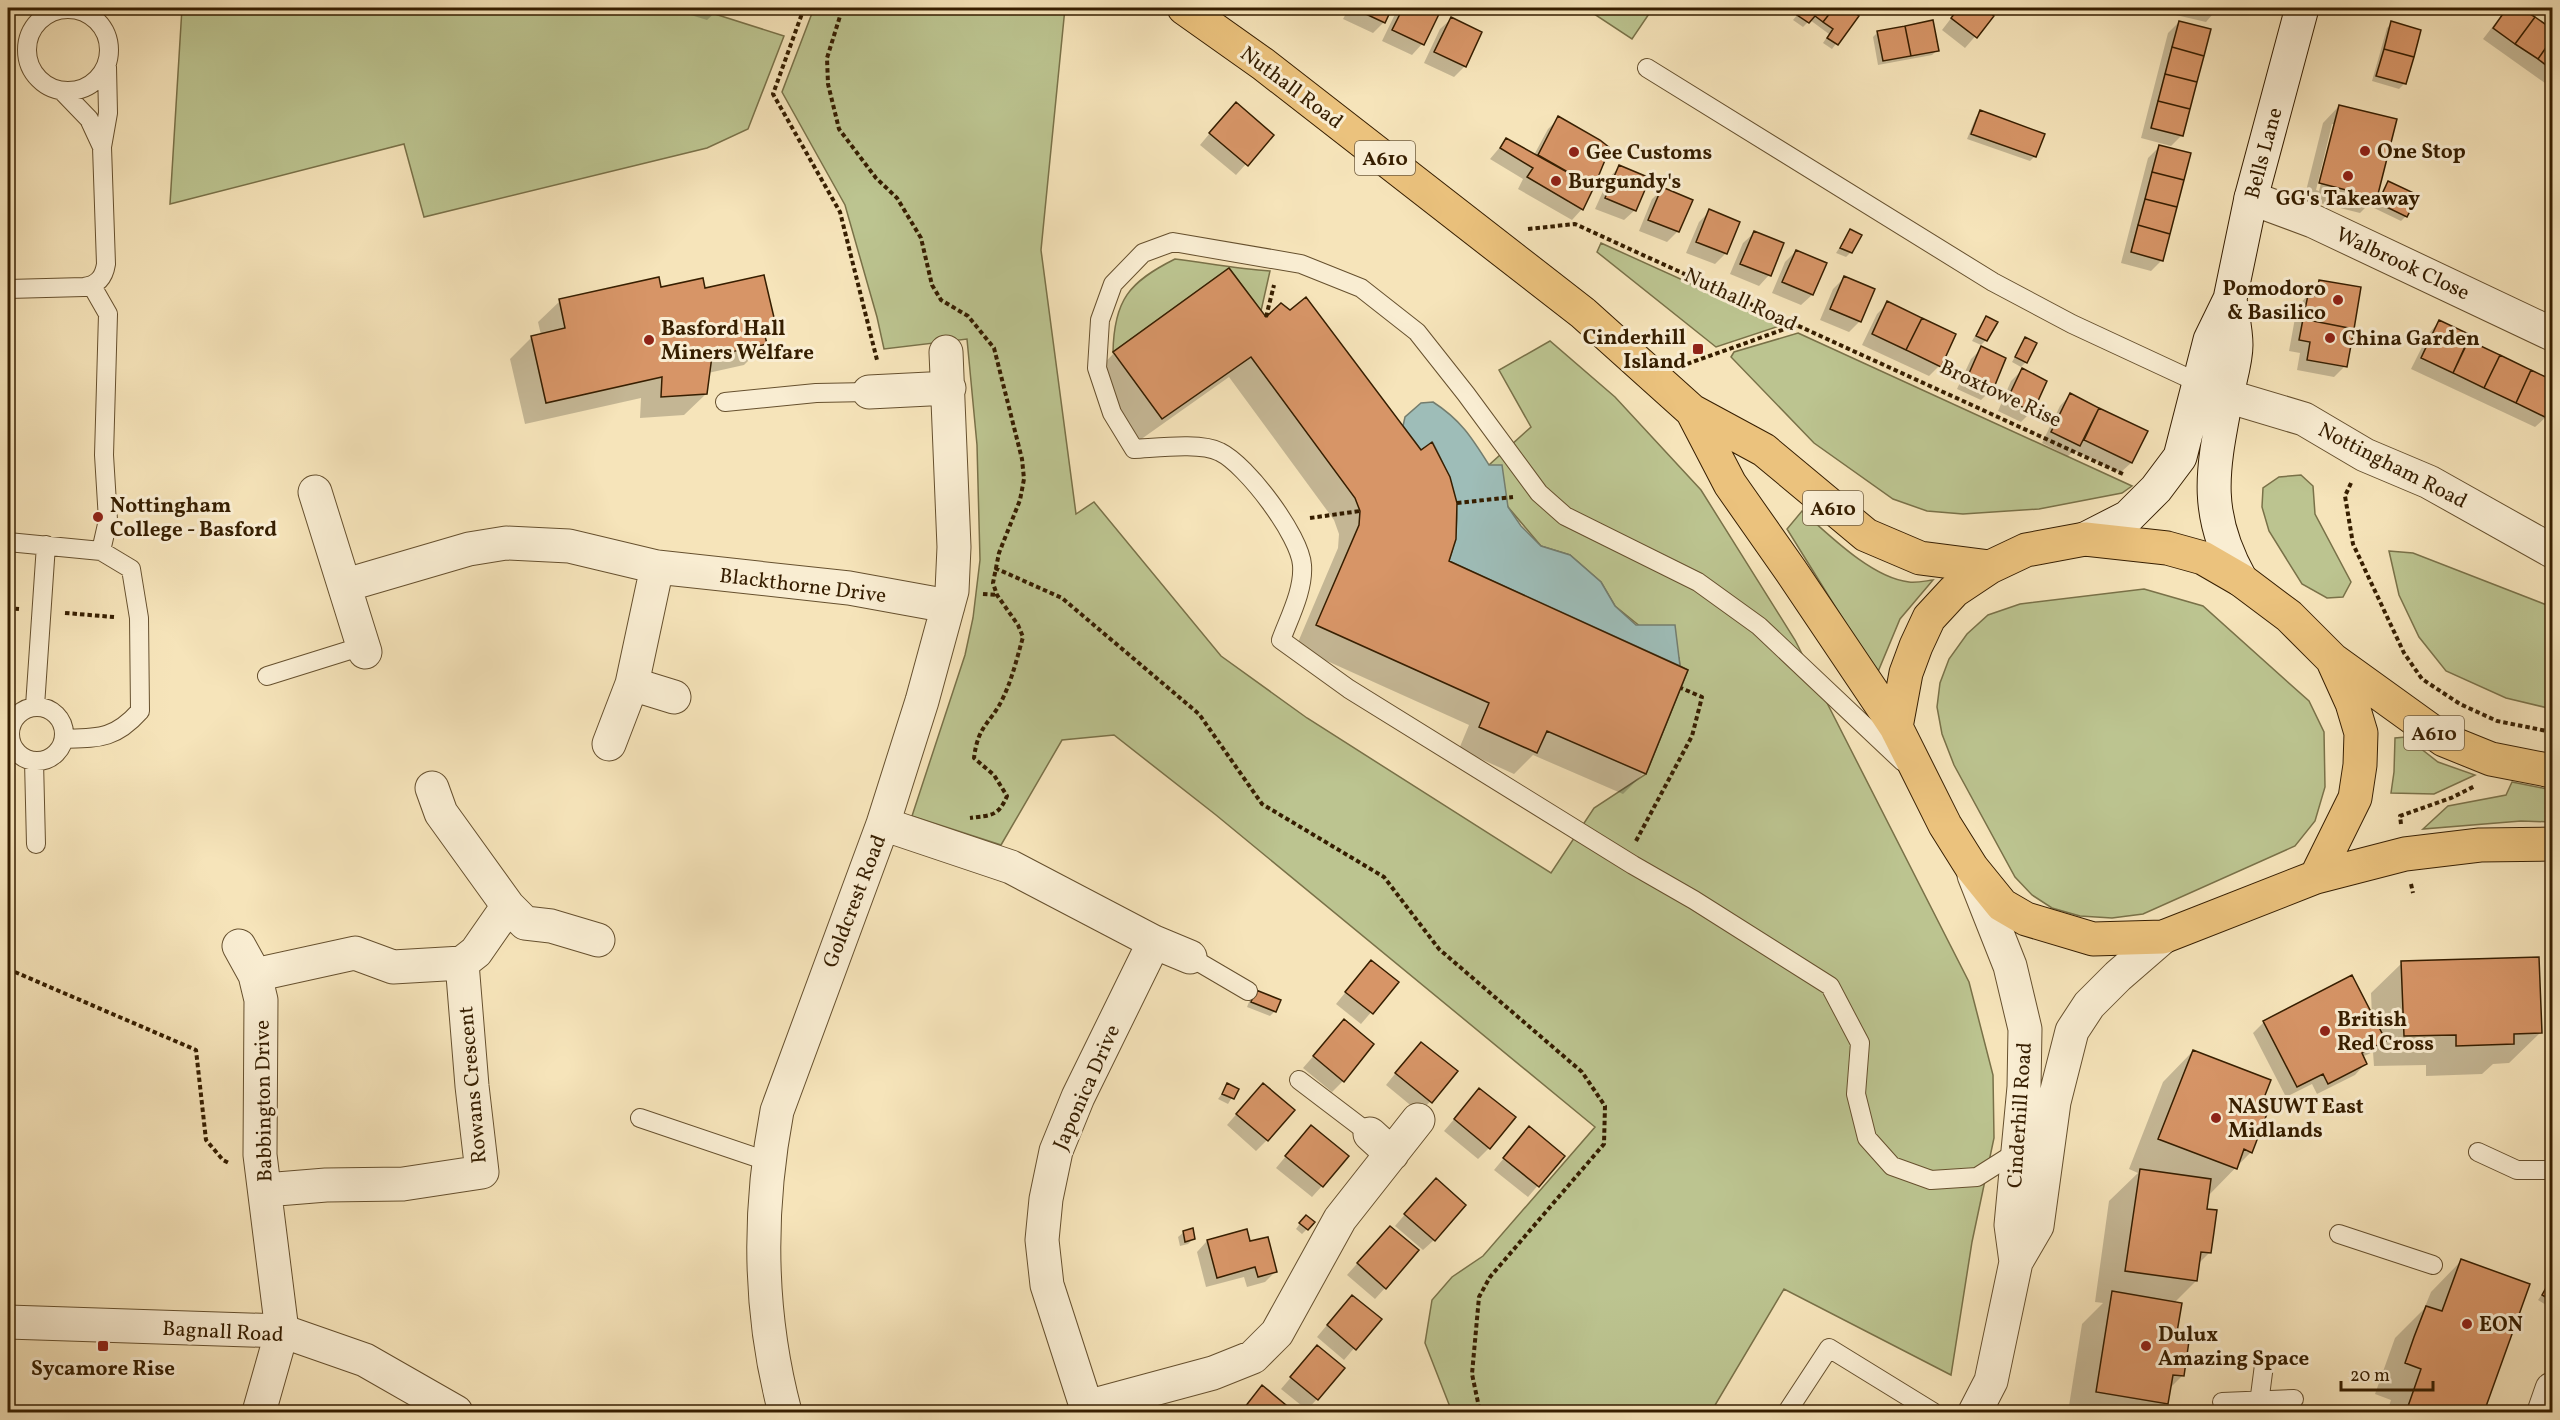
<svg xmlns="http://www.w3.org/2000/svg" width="2560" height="1420" font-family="Vollkorn,serif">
	<rect width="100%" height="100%" fill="#f6e4ba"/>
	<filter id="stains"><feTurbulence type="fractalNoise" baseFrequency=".00333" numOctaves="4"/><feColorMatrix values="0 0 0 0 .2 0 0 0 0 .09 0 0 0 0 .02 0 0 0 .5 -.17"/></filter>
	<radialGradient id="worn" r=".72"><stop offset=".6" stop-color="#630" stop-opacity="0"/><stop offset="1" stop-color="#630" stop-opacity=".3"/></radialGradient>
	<path fill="#bcc490" stroke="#797148" stroke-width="1.5" d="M182 8H696L784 36 748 129 707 148 424 217 404 144 170 204Z
		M814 8H1065L1041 250 1076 514 1094 502 1221 656 1307 718 1551 873 1594 808 1646 774 1688 670 1680 666 1679 658 1615 606 1601 582 1570 555 1541 546 1508 507 1489 465 1531 427 1499 370 1550 341 1615 397 1701 490 1795 640 1969 982 1993 1075 1994 1138 1972 1242 1951 1375 1784 1289 1711 1412H1452L1425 1343 1432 1300 1452 1277 1483 1256 1595 1127 1216 815 1114 735 1062 740 1001 845 912 816 965 655 973 618 980 560 977 445 967 339 884 349 877 317 845 205 782 92Z
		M1585 8H1653L1632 39Z
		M1601 243 1782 325 1716 347 1597 252Z
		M1175 259C1207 263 1238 269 1270 271L1261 311 1229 268 1113 352C1114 300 1129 282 1175 259Z
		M1798 333 2132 486 2122 493 2039 509 1963 514 1927 511 1893 499 1814 443 1731 357 1734 352Z
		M2301 475 2313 486 2315 514 2351 582 2343 597 2327 598 2302 584 2269 531 2262 507 2263 488 2279 477Z
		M1802 511C1829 535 1872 578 1909 582 1917 583 1925 581 1933 580L1900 619 1877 674 1787 529Z
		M2389 551 2413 553 2552 607V709L2506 698 2446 671 2419 637 2399 595Z
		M2144 589 2203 606 2309 701 2324 732 2325 787 2315 821 2295 846 2143 914 2112 918 2080 916 2052 908 2032 895 2015 877 1954 765 1942 734 1937 707 1940 683 1949 659 1967 634 1988 615 2020 604Z
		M2406 737 2438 762 2475 775 2434 794 2391 793 2394 772 2395 738Z
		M2512 782 2552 790V822L2521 821 2423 829 2448 806 2506 795Z"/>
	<path fill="#9ebdb8" stroke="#747d6e" stroke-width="1.5" d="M1433 402C1461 420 1472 438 1489 465H1502L1508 507 1521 526 1541 546 1570 555 1601 582 1615 606 1636 625H1675L1680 666 1449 561C1465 514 1455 485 1433 443L1421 450 1403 426 1405 417 1421 403Z"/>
	<path fill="#0003" fill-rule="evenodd" d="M668 8H720L707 20Z
		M1329 8H1342L1337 12Z
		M1349 8H1391L1383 23 1373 33 1343 19Z
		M1398 8H1432L1439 11 1422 44 1412 55 1382 41Z
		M1803 8H1845L1857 16 1832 49 1823 43 1829 34 1810 20 1803 27 1793 20Z
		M1959 8H2000L1965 48 1942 30Z
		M2178 8H2218L2206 22 2176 15Z
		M2507 8H2518L2552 31V88L2483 39Z
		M1451 19 1465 66 1454 77 1424 63 1440 29Z
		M2179 22 2182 135 2171 146 2141 138 2168 33Z
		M2392 23 2404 84 2399 89 2372 81 2387 28Z
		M1878 32 1937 50 1932 55 1878 65 1873 37Z
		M2339 106 2376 197 2360 213 2304 199 2323 123ZM2332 124H2336L2319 191 2316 190Z
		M1981 112 2035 156 2030 161 1967 139 1976 117Z
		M1225 115 1272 135 1236 175 1200 145Z
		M1559 118 1609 149 1582 209 1572 220 1518 189 1523 179 1490 159 1506 140 1534 155 1548 129Z
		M2159 147 2162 260 2151 271 2121 263 2148 158Z
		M1619 167 1635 210 1624 220 1595 209 1609 178Z
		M2389 183 2406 216 2401 221 2374 208 2384 188Z
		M1663 189 1678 231 1667 242 1639 231 1652 199Z
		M1710 211 1738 223 1725 254 1715 264 1686 253 1699 222Z
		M1850 231 1851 252 1846 257 1836 253Z
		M1754 233 1769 275 1759 286 1730 274 1743 243Z
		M1796 251 1825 263 1812 295 1801 305 1772 293 1785 262Z
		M1228 270 1447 561 1644 773 1623 794 1533 755 1514 774 1459 749 1469 725 1296 647 1338 548 1339 534 1334 520 1229 377 1140 440 1093 375 1114 353Z
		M1844 278 1860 321 1849 332 1820 320 1833 289Z
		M2320 282 2345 366 2334 377 2297 370 2300 353 2289 351 2297 307Z
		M660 289 704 290 774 325 763 336 765 344 744 365 708 373 706 394 684 415 640 418 641 398 525 424 510 359 532 337 541 335 538 322 560 301Z
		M1888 303 1939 366 1929 376 1862 345 1877 314Z
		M1986 317V340L1981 345 1972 341Z
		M2439 322 2466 341 2552 381V403L2546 417 2535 427 2411 369 2429 333Z
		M2025 339 2026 362 2021 367 2012 362Z
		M1982 348 1992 389 1981 400 1957 389 1971 359Z
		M2022 370 2045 381 2032 411 2021 422 1998 411 2011 381Z
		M2070 395 2146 432 2131 463 2120 473 2074 451 2068 456 2042 443 2060 406Z
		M2402 963 2540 1033 2509 1063 2493 1064 2482 1074 2426 1076V1065L2374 1066 2373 1052 2362 1057 2365 1064 2355 1075 2317 1094 2312 1084 2286 1097 2253 1033 2264 1022 2372 1018 2371 993Z
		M1361 973 1397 982 1361 1024 1336 1004Z
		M1251 997 1275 1011 1270 1016 1247 1007Z
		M1344 1021 1343 1081 1332 1092 1303 1068Z
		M2193 1051 2260 1104 2251 1152 2207 1197 2205 1210 2210 1252 2198 1264 2196 1281 2174 1303 2175 1333 2182 1376 2169 1389 2167 1403 2157 1412H2068L2082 1324 2103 1303 2095 1302 2109 1201 2138 1173 2129 1169 2163 1082Z
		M1411 1054 1456 1072 1420 1113 1386 1085Z
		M1228 1085 1237 1089 1228 1104 1218 1099Z
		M1479 1090 1489 1148 1478 1159 1444 1131Z
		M1252 1096 1267 1140 1256 1151 1227 1125Z
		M1529 1128 1563 1156 1528 1197 1494 1170Z
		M1301 1138 1322 1186 1312 1197 1276 1168Z
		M1425 1191 1434 1240 1423 1250 1395 1226Z
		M1301 1222 1307 1229 1302 1234 1296 1229Z
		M1184 1232 1193 1239 1188 1244 1180 1246 1178 1237Z
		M1379 1239 1385 1288 1375 1299 1347 1275Z
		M1207 1241 1249 1243 1276 1271 1265 1282 1247 1287 1244 1277 1206 1287 1197 1252Z
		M2461 1261 2528 1285 2483 1412H2387L2391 1400 2375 1394 2395 1338 2424 1309 2431 1292Z
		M2551 1281 2552 1306 2551 1308 2538 1300Z
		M1342 1307 1379 1319 1344 1360 1317 1337Z
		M1317 1347V1399L1307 1410 1281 1389Z
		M1262 1387 1290 1410 1288 1412H1240Z"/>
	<path fill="#d79567" stroke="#361e00" stroke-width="1.5" d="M1353 8H1392L1385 23Z
		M1403 8H1436L1441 10 1424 45 1392 30Z
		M1802 8H1834L1823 22 1815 16 1809 23 1797 15Z
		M1834 8H1847L1859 16 1838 45 1827 38 1833 29 1823 22Z
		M1959 8H1983L1994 16 1977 38 1951 18Z
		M2507 8H2521L2535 17 2515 44 2493 28Z
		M1451 17 1482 32 1466 67 1434 52Z
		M2535 17 2552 29V39L2538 59 2515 44Z
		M1933 20 1939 51 1911 56 1905 26Z
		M2179 21 2211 29 2204 56 2172 47Z
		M2391 21 2421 30 2414 57 2384 49Z
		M1905 26 1911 56 1883 61 1877 31Z
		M2552 39V70L2538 59Z
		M2172 47 2204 56 2197 82 2165 74Z
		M2384 49 2414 57 2406 84 2376 76Z
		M2165 74 2197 82 2190 109 2158 101Z
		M2158 101 2190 109 2183 136 2151 128Z
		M1236 102 1274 135 1248 166 1209 133Z
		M2339 105 2397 119 2377 198 2319 183Z
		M1980 110 2045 134 2036 157 1971 134Z
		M1558 116 1600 140 1610 148 1594 187 1538 155Z
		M1506 138 1594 187 1583 210 1527 177 1533 168 1500 148Z
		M2159 145 2191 153 2184 180 2152 172Z
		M1619 165 1650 178 1636 211 1605 198Z
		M2152 172 2184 180 2177 207 2145 199Z
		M2388 181 2418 195 2407 217 2378 203Z
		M1662 187 1693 200 1679 232 1648 220Z
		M2145 199 2177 207 2170 234 2138 225Z
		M1709 209 1740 222 1727 254 1696 242Z
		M2138 225 2170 234 2163 261 2131 252Z
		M1850 229 1862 235 1852 253 1840 248Z
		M1754 231 1784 243 1771 276 1740 264Z
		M1796 250 1827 263 1813 295 1782 282Z
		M1229 268 1266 317 1281 303 1290 310 1306 297 1421 450 1432 442 1450 477 1457 503 1456 539 1449 561 1688 670 1646 774 1547 731 1537 753 1479 727 1489 703 1316 625 1359 525 1360 511 1355 498 1251 357 1162 419 1113 352Z
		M764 275 776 326 763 328 767 344 712 356 707 394 661 397 662 377 546 403 531 336 565 328 559 299 659 277 661 287 703 278 705 288Z
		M1844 276 1875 289 1861 322 1830 309Z
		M2319 280 2361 287 2354 329 2303 319 2308 295 2316 296Z
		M1887 301 1922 318 1906 350 1872 334Z
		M1986 316 1998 322 1987 341 1976 336Z
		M1922 318 1956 334 1941 367 1906 350Z
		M2303 319 2354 329 2347 367 2307 360 2310 342 2299 340Z
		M2439 320 2471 335 2453 373 2421 358Z
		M2025 337 2037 343 2027 363 2015 357Z
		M2468 340 2500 355 2484 388 2453 373Z
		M1981 346 2006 358 1993 390 1967 378Z
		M2500 355 2531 370 2516 403 2484 388Z
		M2022 368 2047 381 2033 412 2007 400Z
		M2531 370 2552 380V406L2547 418 2516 403Z
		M2070 393 2099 408 2080 446 2051 432Z
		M2099 408 2148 431 2132 463 2084 440Z
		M2539 957 2542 1033 2514 1034V1044L2456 1046V1035L2404 1036 2401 961Z
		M1371 960 1399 982 1373 1014 1345 992Z
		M2352 975 2386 1041 2362 1053 2367 1064 2328 1084 2323 1074 2297 1087 2263 1021Z
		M1256 990 1281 1000 1276 1012 1251 1002Z
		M1344 1019 1374 1044 1344 1082 1313 1056Z
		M1421 1042 1458 1071 1432 1103 1395 1073Z
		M2193 1050 2271 1080 2262 1103 2270 1106 2252 1153 2244 1149 2237 1169 2158 1139Z
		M1227 1083 1239 1089 1234 1099 1222 1094Z
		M1263 1083 1295 1110 1268 1141 1236 1114Z
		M1479 1088 1516 1117 1490 1149 1454 1119Z
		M1311 1125 1349 1156 1323 1187 1285 1156Z
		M1529 1126 1565 1156 1539 1187 1503 1158Z
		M2140 1169 2211 1179 2207 1209 2217 1210 2214 1232 2211 1253 2201 1252 2197 1281 2125 1271Z
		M1436 1178 1466 1205 1435 1241 1404 1214Z
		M1306 1215 1315 1222 1308 1230 1299 1223Z
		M1390 1226 1419 1250 1386 1289 1357 1263Z
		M1193 1228 1195 1239 1185 1242 1183 1231Z
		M1247 1229 1250 1241 1268 1237 1277 1272 1258 1277 1255 1267 1217 1278 1207 1240Z
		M2461 1259 2530 1284 2484 1412H2406L2421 1369 2405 1363 2414 1337 2426 1306 2442 1311Z
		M2551 1279 2552 1280V1301L2542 1295Z
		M2112 1291 2182 1303 2177 1332 2190 1334 2184 1376 2173 1375 2168 1404 2096 1392Z
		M1352 1295 1382 1319 1356 1350 1327 1325Z
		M1317 1345 1345 1368 1318 1400 1290 1377Z
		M1262 1385 1292 1410 1290 1412H1241Z"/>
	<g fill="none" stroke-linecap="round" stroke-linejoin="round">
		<defs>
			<path id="service" d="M27 50a41 41 0 1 1 82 0a41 41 0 1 1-82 0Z
				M1647 68 1993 282 2072 324 2199 383
				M62 91 89 119 102 147
				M92 286 108 314 104 455 108 520 101 551
				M8 289 84 287C98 285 104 277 106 264L102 147 108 113 107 67
				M725 402 816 393 869 392
				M8 542 101 551 131 569 139 618 140 711C115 739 99 738 64 739
				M267 676 363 646
				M35 706 46 545
				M10 734a27 27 0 1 1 54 0a27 27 0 1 1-54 0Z
				M34 761 36 844
				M1903 762 1759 626 1698 582 1565 516 1539 493 1466 394 1417 332 1361 288 1301 264 1173 242 1143 253 1113 284 1100 320 1097 368 1112 413 1134 449C1156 448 1201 442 1220 452 1247 465 1300 536 1302 565 1304 590 1289 618 1281 640L1349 689 1633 865 1694 900 1830 986 1860 1043 1856 1094 1867 1138 1892 1166 1931 1180 1977 1177 2018 1151
				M1190 957 1248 991
				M1299 1080 1370 1134
				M640 1118 767 1161
				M2478 1152 2517 1170H2552
				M2339 1234 2433 1265
				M2222 1402 2294 1399
				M2258 1411 2264 1365
				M1787 1412 1829 1348 1933 1412"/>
			<path id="minor" d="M2251 198 2313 221 2552 334
				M869 392 949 388
				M315 492 365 652
				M346 585 469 549 506 543 569 546 657 567 849 588 948 606
				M632 684 674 697
				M609 744 632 684 657 567
				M432 788 441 813 508 906 525 923 551 926 598 940
				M883 824 1011 867 1154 942 1190 957
				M239 946 255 975 261 1000 260 1155 282 1331 259 1412
				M462 963 476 952 508 906
				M255 975 355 953 393 967 462 963 472 1086 482 1172 403 1184 326 1185 265 1190
				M1370 1134 1392 1154
				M1087 1407 1213 1373 1253 1357 1277 1333 1340 1219 1418 1120
				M785 1412C759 1314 758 1211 777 1111L883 824 922 701 952 591 954 547 946 352
				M1088 1412 1047 1285 1042 1240 1046 1199 1056 1151 1078 1097 1154 942
				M2544 1412 2552 1389"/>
			<path id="tertiary" d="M2227 396 2304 419 2365 455 2429 482 2552 551
				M1974 875 2010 966 2025 1029 2024 1087 2011 1225 2016 1262
				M8 1322 282 1331 365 1360 456 1412
				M1975 1412 1991 1381 2016 1262 2037 1226 2054 1102 2072 1031 2089 1005 2118 976 2163 937"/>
			<path id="secondary" d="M2230 299C2232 314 2236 330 2236 345 2236 361 2230 379 2227 394 2213 468 2202 511 2241 580
				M2085 539 2128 517 2156 489 2180 457 2210 340 2230 299 2251 198 2302 8"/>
			<path id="trunk" d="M1184 8 1263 64 1583 313 1692 411 1764 450 1866 535 1920 558 1990 567
				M1692 411 1730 484 1791 571 1896 727 1945 825 1972 868 2002 905 2026 919 2093 939 2163 937 2316 877 2405 854 2480 845 2552 844
				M1896 727 1906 673 1916 646 1929 618 1954 591 1990 567 2026 550 2085 539 2167 548 2203 558 2241 580 2289 616 2333 660 2444 740 2491 759 2552 771
				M2316 877 2355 798 2360 765 2361 733 2352 703 2333 661"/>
		</defs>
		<use href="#service" stroke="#66502e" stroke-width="20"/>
		<use href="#minor" stroke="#66502e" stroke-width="35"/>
		<use href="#tertiary" stroke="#66502e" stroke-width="35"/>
		<use href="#secondary" stroke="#361e00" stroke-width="35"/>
		<use href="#trunk" stroke="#361e00" stroke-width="35"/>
		<path stroke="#361e00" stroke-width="4" stroke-dasharray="4.5 3" stroke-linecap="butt" d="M804 8 773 94 840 212 877 360
			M832 8 841 13 827 58 828 84 839 129 876 178 897 198 921 238 932 285 941 300 968 316 994 348 1022 459 1024 479 1020 500 999 553 993 583 997 595 1018 625 1023 637C1017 658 1012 680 1002 700 990 724 978 725 974 758L994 775 1007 796C998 817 991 815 970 818
			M1528 229 1575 224 2125 475
			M1266 317 1274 285
			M1687 364 1796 325
			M2351 483 2345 496 2353 544 2404 653 2422 679 2460 704 2497 721 2552 732
			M1457 503 1513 497
			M1310 518 1360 511
			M995 568 1062 598 1199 714 1262 804 1384 877 1439 949 1582 1072 1605 1106 1604 1144 1490 1277 1479 1297 1472 1374 1480 1412
			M983 594 997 595
			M8 608 19 609
			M65 613 114 617
			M2401 824 2400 816 2451 798 2475 786
			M1636 841 1692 736 1702 697 1681 688
			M2411 884 2413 893
			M8 969 196 1050 206 1140 223 1160 229 1163"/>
		<use href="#service" stroke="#f9edd2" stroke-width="18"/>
		<use href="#minor" stroke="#f9edd2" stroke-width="33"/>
		<use href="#tertiary" stroke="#f9edd2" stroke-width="33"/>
		<use href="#secondary" stroke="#f9edd2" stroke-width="33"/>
		<use href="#trunk" stroke="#ebc27d" stroke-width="33"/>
	</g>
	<g fill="#8f2418" stroke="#f9edd2" stroke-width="2">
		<circle cx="2365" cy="151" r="6"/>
		<circle cx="1574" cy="152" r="6"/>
		<circle cx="2348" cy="176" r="6"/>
		<circle cx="1556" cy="181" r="6"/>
		<circle cx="2338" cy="300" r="6"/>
		<circle cx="2330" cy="338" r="6"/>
		<circle cx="649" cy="340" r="6"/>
		<rect x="1692" y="343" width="12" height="12" rx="3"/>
		<circle cx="98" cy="517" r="6"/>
		<circle cx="2325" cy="1031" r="6"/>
		<circle cx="2216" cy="1118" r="6"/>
		<circle cx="2467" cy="1324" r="6"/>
		<rect x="97" y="1340" width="12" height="12" rx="3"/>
		<circle cx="2146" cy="1346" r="6"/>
	</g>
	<g text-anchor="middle" stroke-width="6" stroke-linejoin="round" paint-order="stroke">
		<g fill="#f9edd2" stroke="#705c3f" stroke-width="1.5">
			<rect x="1355" y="141" width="60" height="34" rx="4.5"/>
			<rect x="1803" y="491" width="60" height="34" rx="4.5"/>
			<rect x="2404" y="716" width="60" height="34" rx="4.5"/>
		</g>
		<g font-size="20" font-weight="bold" fill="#361e00">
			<text x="1385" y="165">A610</text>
			<text x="1833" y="515">A610</text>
			<text x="2434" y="740">A610</text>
		</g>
		<g font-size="21" fill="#361e00" stroke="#f9edd2">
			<text transform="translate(1292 87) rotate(37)" y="7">Nuthall Road</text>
			<text transform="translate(2263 153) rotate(-75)" y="7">Bells Lane</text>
			<text transform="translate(2403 263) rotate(25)" y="7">Walbrook Close</text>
			<text transform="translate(1741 299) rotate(25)" y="7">Nuthall Road</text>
			<text transform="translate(2001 393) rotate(25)" y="7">Broxtowe Rise</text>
			<text transform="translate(2393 465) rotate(27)" y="7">Nottingham Road</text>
			<text transform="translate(803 585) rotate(7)" y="7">Blackthorne Drive</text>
			<text transform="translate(854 901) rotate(-69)" y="7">Goldcrest Road</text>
			<text transform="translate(472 1085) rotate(-95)" y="7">Rowans Crescent</text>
			<text transform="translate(1086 1087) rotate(-66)" y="7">Japonica Drive</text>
			<text transform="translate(263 1101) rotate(-91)" y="7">Babbington Drive</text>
			<text transform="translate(2019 1115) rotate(-86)" y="7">Cinderhill Road</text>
			<text transform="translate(223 1331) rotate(3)" y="7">Bagnall Road</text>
		</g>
		<g font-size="21" font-weight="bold" fill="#361e00" stroke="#f9edd2" text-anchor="start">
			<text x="2377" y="158">One Stop</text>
			<text x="1586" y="159">Gee Customs</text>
			<text x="1568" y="188">Burgundy's</text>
			<text x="2348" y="205" text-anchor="middle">GG's Takeaway</text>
			<text x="2326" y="295" text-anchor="end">Pomodoro<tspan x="2326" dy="24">&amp; Basilico</tspan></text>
			<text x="661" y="335">Basford Hall<tspan x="661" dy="24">Miners Welfare</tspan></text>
			<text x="1686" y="344" text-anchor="end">Cinderhill<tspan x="1686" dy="24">Island</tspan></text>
			<text x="2342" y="345">China Garden</text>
			<text x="110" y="512">Nottingham<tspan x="110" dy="24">College - Basford</tspan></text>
			<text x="2337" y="1026">British<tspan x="2337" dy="24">Red Cross</tspan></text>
			<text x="2228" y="1113">NASUWT East<tspan x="2228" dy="24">Midlands</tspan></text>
			<text x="2479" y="1331">EON</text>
			<text x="2158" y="1341">Dulux<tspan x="2158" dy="24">Amazing Space</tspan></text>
			<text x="103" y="1375" text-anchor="middle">Sycamore Rise</text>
		</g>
	</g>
	<rect width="2560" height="1420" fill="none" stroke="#f6e4ba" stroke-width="30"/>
	<rect x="9" y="9" width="2542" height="1402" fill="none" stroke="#361e00" stroke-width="3"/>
	<rect x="15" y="15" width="2530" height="1390" fill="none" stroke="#361e00" stroke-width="1.5"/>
	<path d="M2341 1381v9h92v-9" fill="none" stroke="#361e00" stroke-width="3"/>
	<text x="2350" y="1381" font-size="18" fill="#361e00" stroke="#f9edd2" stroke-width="4.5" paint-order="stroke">20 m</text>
	<rect width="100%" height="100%" filter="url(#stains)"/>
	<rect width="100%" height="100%" fill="url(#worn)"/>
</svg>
